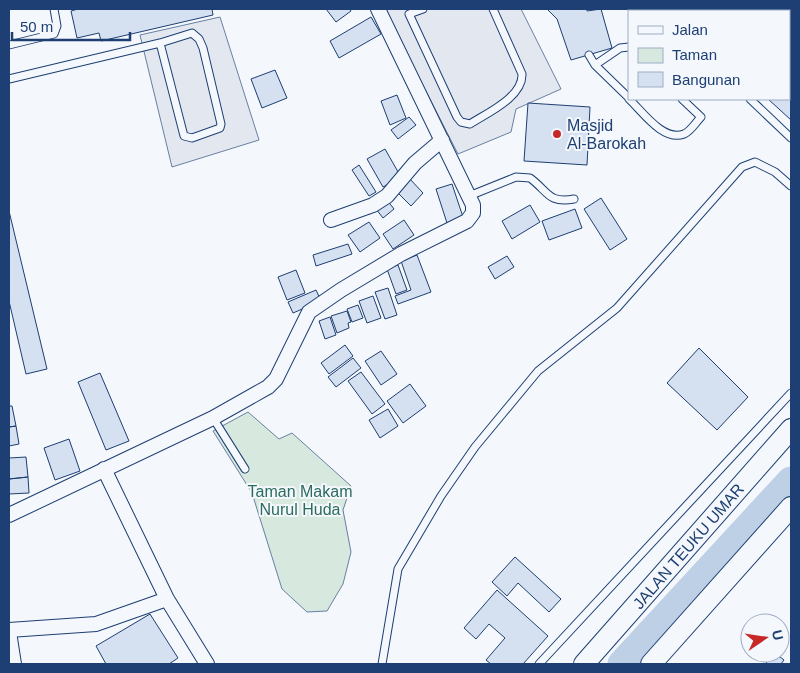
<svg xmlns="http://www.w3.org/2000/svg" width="800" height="673" font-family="Arial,sans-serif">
	<rect width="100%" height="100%" fill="#f4f7fb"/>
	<path fill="#d7e8df" stroke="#687fa3" d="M248 412 279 439 292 433 351 486 343 510 351 552 343 584 327 611 307 612 282 589 252 493 213 431Z"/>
	<path fill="#e3e8f0" stroke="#687fa3" d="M384 9H521L561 89 516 109 511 132 458 154Z
		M220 17 259 140 172 167 140 35Z"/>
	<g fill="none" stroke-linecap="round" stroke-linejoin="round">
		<path stroke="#bed0e5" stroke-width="29" d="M622 664 791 481"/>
	</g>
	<path fill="#d5e0f0" stroke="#1d3f73" d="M78 9H212L213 15 101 41 99 33 77 38 71 11Z
		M326 9H350L351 11 336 22Z
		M547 9H587V11L601 9 612 48 571 60 557 19Z
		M669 9H760L763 11H672Z
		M669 9H726L723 11H672Z
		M371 17 381 34 339 58 330 41Z
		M791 41V120L768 99H789V44Z
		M275 70 287 98 262 108 251 79Z
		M397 95 406 118 390 125 381 101Z
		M528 103 590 107 587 165 524 161Z
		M409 117 416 125 398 139 391 130Z
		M385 149 401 177 383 187 367 159Z
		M359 165 376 192 369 196 352 170Z
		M409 178 423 193 411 206 396 191Z
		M452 184 463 217 447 223 436 189Z
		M601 198 627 239 610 250 584 209Z
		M387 200 394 209 383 218 376 209Z
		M530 205 540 222 512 239 502 221Z
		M575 209 582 228 549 240 542 221Z
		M9 211 47 369 26 374 9 301Z
		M404 220 414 235 393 249 383 234Z
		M369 222 380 238 360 252 348 235Z
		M348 244 352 254 316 266 313 255Z
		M417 255 431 292 398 304 395 296 411 290 401 261Z
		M507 256 514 267 495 279 488 267Z
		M398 265 407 290 396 294 387 269Z
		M296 270 305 293 287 300 278 277Z
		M388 288 397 315 385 319 375 292Z
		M316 290 321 301 293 313 288 302Z
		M373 296 381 318 367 323 359 301Z
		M358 305 363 318 352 322 347 309Z
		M347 311 351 322 348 323 349 328 337 333 331 316Z
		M330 317 336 335 325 339 319 321Z
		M345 345 353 356 329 374 321 363Z
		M699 348 748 397 717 430 667 383Z
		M381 351 397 374 381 385 365 361Z
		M353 358 361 368 336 387 328 377Z
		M361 372 385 404 372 414 348 381Z
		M100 373 129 441 106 450 78 382Z
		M410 384 426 406 403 423 387 401Z
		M9 406H12L16 426 9 427Z
		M388 409 398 426 380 438 369 420Z
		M16 426 19 444 9 446V427Z
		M69 439 80 471 55 480 44 448Z
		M26 457 28 477 9 479V458Z
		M28 477 29 493 9 494V479Z
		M515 557 561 599 549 612 518 583 507 596 492 582Z
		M497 590 548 636 523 664H491L486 660 505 638 489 624 476 639 464 628Z
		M150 614 178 658 169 664H106L96 646Z
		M775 653 784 660 781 664H765Z"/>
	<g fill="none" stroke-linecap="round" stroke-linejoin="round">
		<defs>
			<path id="lane" d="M423 9 409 14 457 117 461 122 470 124C487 113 523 97 522 74L493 9
				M645 9 648 11
				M773 9 776 11
				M789 31 791 28
				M9 45 54 34 57 26 54 9
				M589 55 595 65 629 98
				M595 65 620 48 629 47
				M9 79 160 43 192 33 199 39 203 48 221 124 220 128 192 138 184 136 160 43
				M629 99C642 111 663 142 684 134 691 131 696 122 701 117L682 99
				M750 99 791 138
				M469 196 516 177 530 178C548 191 548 204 574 199
				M213 418 245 469
				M382 664 398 569 441 496 475 447 538 371 617 308 742 167 755 162 775 172 791 186
				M539 664 791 393"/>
			<path id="street" d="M331 220 373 205 387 196 415 163 442 140
				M104 469 167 599 207 664
				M9 515 213 418 268 387 276 379 309 312 341 290 401 254 467 221 473 213V205L378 9
				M9 630 96 624 167 599
				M9 632 14 664"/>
			<path id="secondary" d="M584 664 791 429
				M651 664 791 507"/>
		</defs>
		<use href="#lane" stroke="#1d3f73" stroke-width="9"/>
		<use href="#street" stroke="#1d3f73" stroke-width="16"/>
		<use href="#secondary" stroke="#1d3f73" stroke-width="22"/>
		<use href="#lane" stroke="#f4f7fb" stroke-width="7"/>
		<use href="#street" stroke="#f4f7fb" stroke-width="14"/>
		<use href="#secondary" stroke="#f4f7fb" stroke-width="20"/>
	</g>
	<circle fill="#c62828" stroke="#f4f7fb" stroke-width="2" cx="557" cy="134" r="5"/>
	<g text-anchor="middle" stroke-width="4" stroke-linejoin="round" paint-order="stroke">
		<g font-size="16" fill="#1d3f73" stroke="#f4f7fb" text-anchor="start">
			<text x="567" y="131">Masjid<tspan x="567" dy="18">Al-Barokah</tspan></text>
		</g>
		<g font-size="16" fill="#2c6c60" stroke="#f4f7fb">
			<text x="300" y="497">Taman Makam<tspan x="300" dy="18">Nurul Huda</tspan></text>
		</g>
		<g font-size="16" fill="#1d3f73" stroke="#f4f7fb">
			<text transform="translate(688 546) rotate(-49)" y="6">JALAN TEUKU UMAR</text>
		</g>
	</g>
	<rect width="800" height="673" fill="none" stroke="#1d3f73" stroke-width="20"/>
	<rect x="628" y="10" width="162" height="90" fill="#f4f7fb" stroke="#9eadc5"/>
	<rect x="638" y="26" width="25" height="8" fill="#f4f7fb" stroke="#9eadc5"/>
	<text x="672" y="35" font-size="15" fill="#1d3f73">Jalan</text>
	<rect x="638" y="48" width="25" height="15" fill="#d7e8df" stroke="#9eadc5"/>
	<text x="672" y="60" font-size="15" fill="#1d3f73">Taman</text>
	<rect x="638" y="72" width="25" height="15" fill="#d5e0f0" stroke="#9eadc5"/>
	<text x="672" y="85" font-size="15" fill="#1d3f73">Bangunan</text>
	<g transform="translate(765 638) rotate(77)"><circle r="24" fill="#f4f7fb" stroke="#9eadc5"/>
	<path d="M0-4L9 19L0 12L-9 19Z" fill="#c62828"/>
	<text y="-8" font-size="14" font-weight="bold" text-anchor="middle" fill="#1d3f73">U</text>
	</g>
	<path d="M12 32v8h118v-8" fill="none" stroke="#1d3f73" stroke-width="2.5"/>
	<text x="20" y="32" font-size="15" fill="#1d3f73" stroke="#f4f7fb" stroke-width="4" paint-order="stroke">50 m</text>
</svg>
